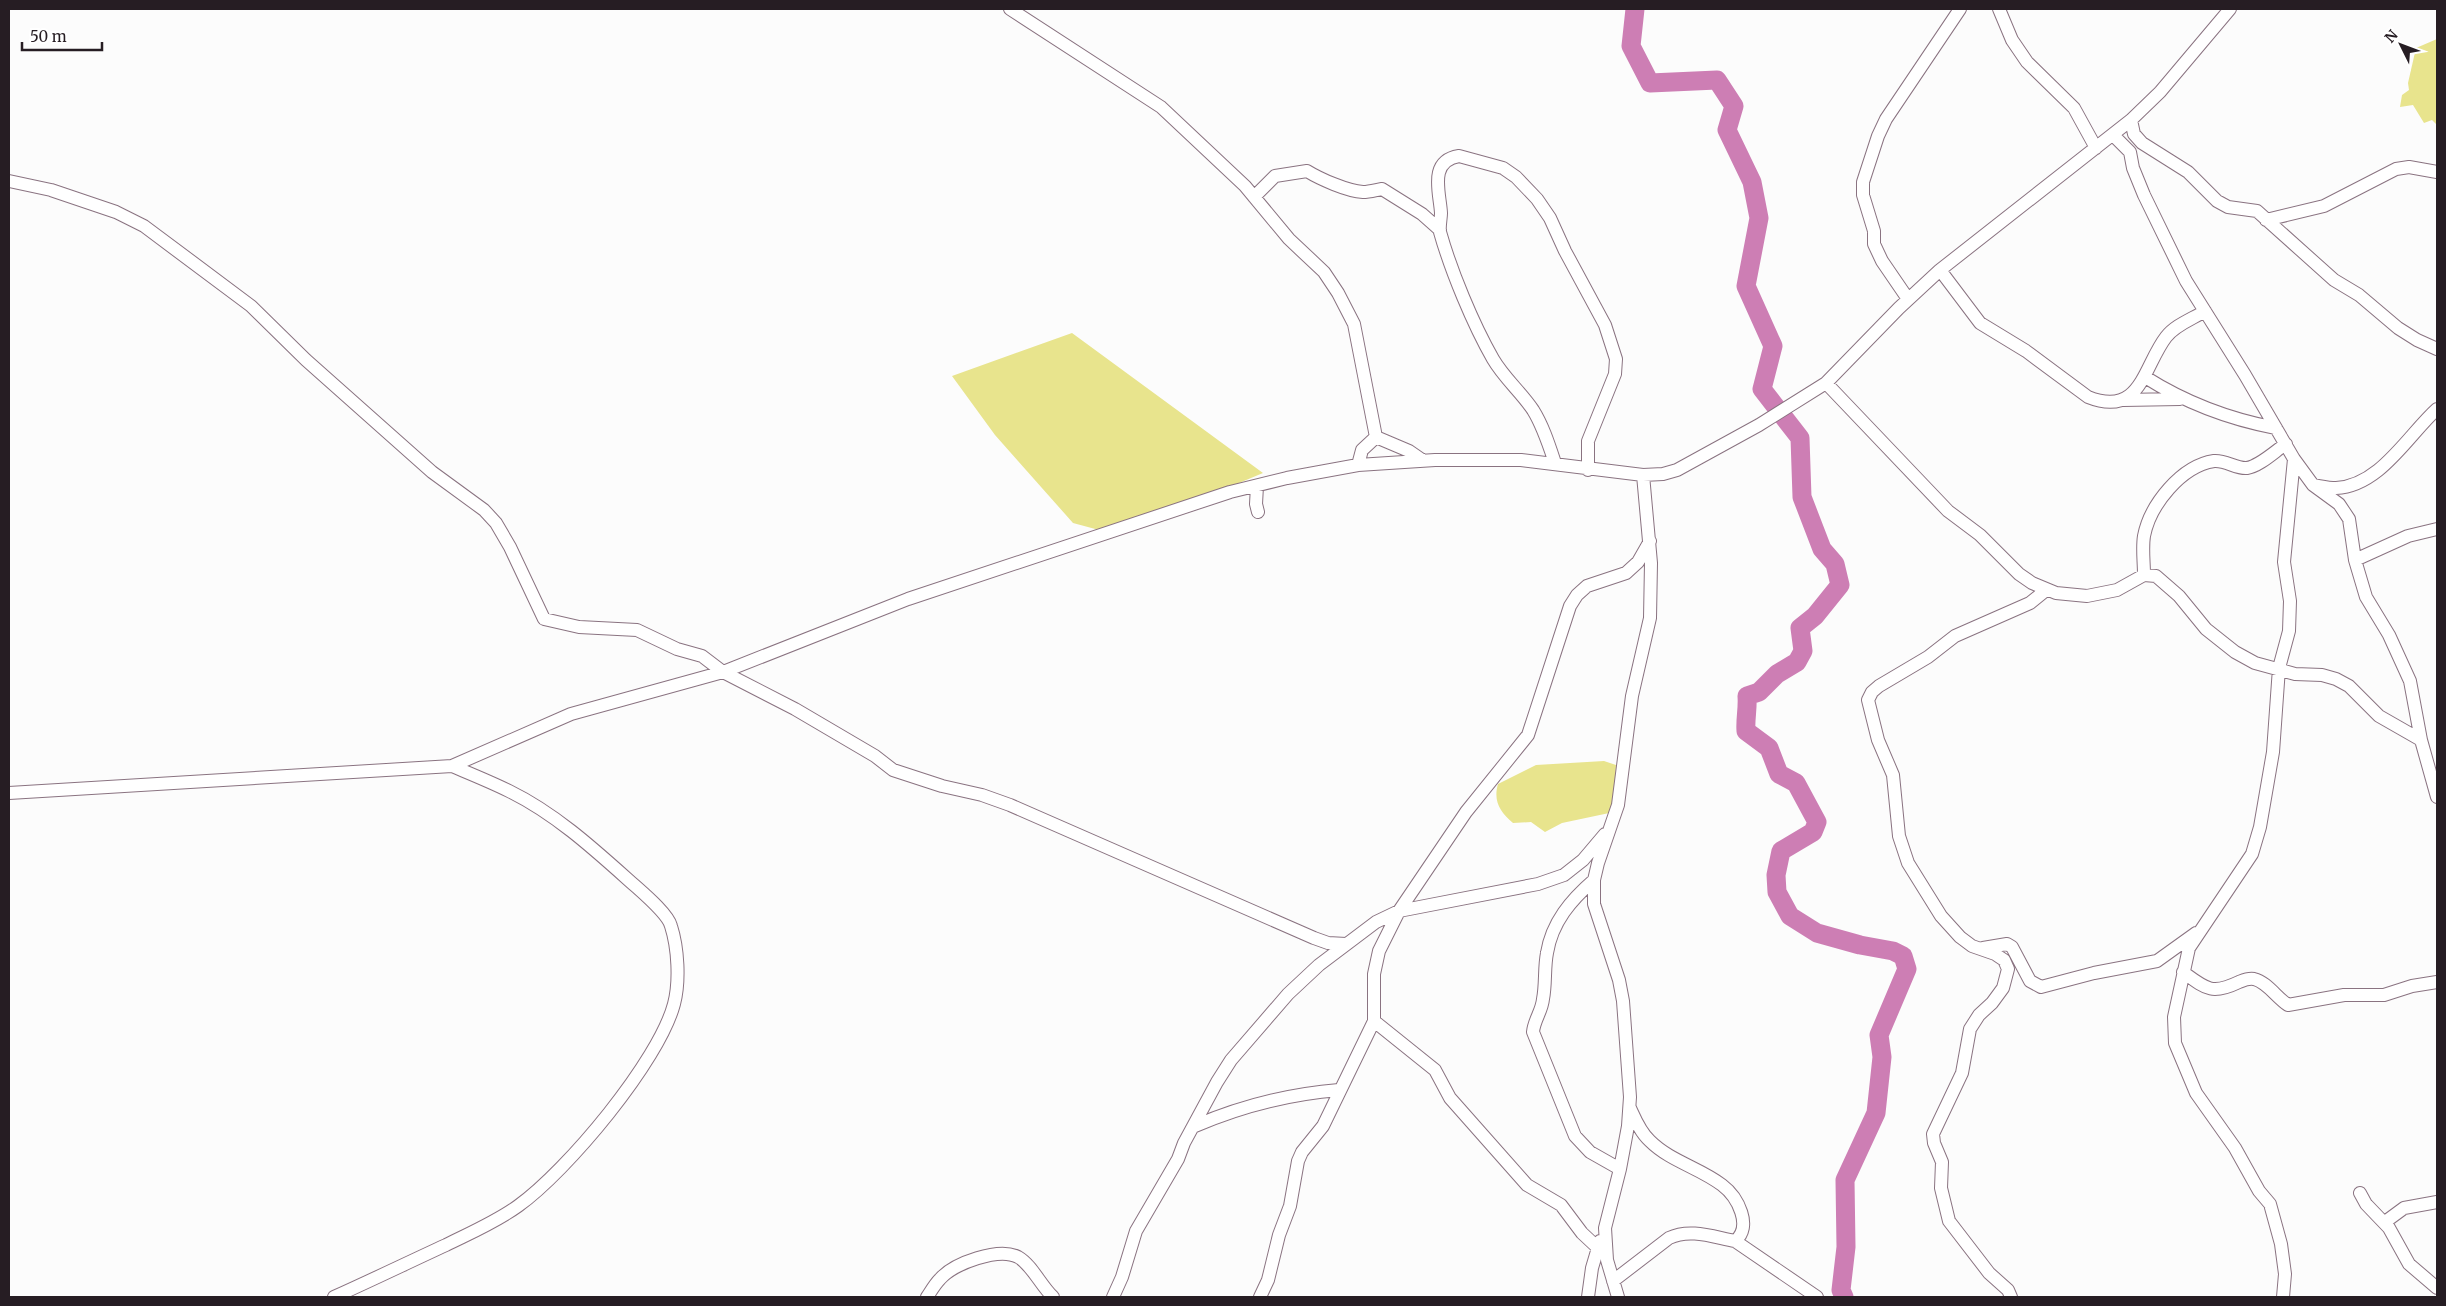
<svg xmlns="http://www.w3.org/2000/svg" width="2446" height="1306" font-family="Merriweather,serif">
	<rect width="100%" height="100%" fill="#fcfcfc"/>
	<path fill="#e8e48d" d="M2437 39V145L2436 124 2432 120 2424 123 2413 105 2400 107 2402 95 2409 90 2408 83 2416 48Z
		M1072 333 1263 473 1227 488 1099 530 1073 523 995 435 952 376Z
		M1604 761 1616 765 1614 812 1562 823 1545 832 1531 822 1513 823C1500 812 1493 801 1498 784L1536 765Z"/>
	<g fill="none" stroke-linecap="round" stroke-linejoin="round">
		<path stroke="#cd7eb4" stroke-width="19" d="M1635 9 1631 46 1650 83 1717 80 1734 106 1727 130 1752 182 1759 218 1746 286 1773 346 1762 389 1800 438 1802 497 1822 549 1835 564 1840 585 1815 616 1800 628 1803 651 1797 662 1777 674 1759 692 1747 696C1748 709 1745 719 1746 731L1769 748 1779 774 1796 783 1817 822 1813 832 1781 851 1776 875 1777 892 1790 916 1817 933 1860 945 1893 951 1903 956 1907 969 1879 1035 1882 1057 1876 1113 1845 1180 1846 1247 1841 1290 1844 1297"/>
		<defs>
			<path id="minor" d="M1010 9 1161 107 1245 186 1289 239 1324 272 1338 293 1354 324 1376 437 1362 450 1358 465
				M1999 9 2012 40 2027 62 2074 108 2096 148
				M2131 120 2134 134 2142 143 2188 172 2217 201 2228 207 2257 211 2334 280 2359 295 2398 328 2417 340 2437 349
				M2113 135 2130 152 2133 168 2144 195 2186 281 2245 375 2294 459 2313 485 2339 504 2349 519 2355 560 2366 597 2389 635 2410 681 2421 740 2437 797
				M9 181 51 190 116 212 144 226 251 306 306 360 432 472 484 510 496 523 510 547 544 619 579 627 637 630 677 649 702 656 723 672 795 709 875 756 893 770 942 786 982 795 1010 805 1314 938 1328 943 1346 944
				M1254 197 1275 176 1307 171C1320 179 1347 191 1363 192 1369 192 1376 190 1382 189L1422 214 1440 230
				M2266 220 2324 206 2396 169 2409 167 2437 172
				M1940 270 1980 323 2026 351 2088 397C2141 418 2143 367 2166 337 2175 325 2192 319 2205 311
				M1908 299 1882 261 1874 244V231L1863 195V182L1878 136 1886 119 1960 9
				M2145 377C2186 403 2228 419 2276 428
				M1826 383 1948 511 1980 535 2019 574 2032 583 2056 593 2087 596 2117 590 2144 575 2156 576 2179 596 2206 629 2235 652 2255 663 2295 674 2322 675 2336 679 2349 686 2379 716 2421 740
				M2123 400 2180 399
				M1376 437 1409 451 1422 460
				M1555 463C1549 445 1543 426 1533 410 1521 392 1504 378 1493 359 1473 324 1451 271 1440 232 1439 226 1441 219 1441 213 1440 193 1428 161 1459 156L1503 168 1516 177 1537 199 1550 218 1565 251 1605 325 1616 359 1615 374 1588 441V470
				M2313 485C2320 486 2328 488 2336 488 2380 486 2408 435 2437 409
				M1257 486 1256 504 1258 512
				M2355 560 2408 536 2437 529
				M2144 575C2144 562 2142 548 2144 536 2150 505 2181 466 2214 461 2226 460 2236 469 2247 468 2260 466 2275 451 2286 444
				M9 793 452 766 571 714 723 672 908 599 1230 492 1287 478 1358 465 1435 460H1521L1643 475 1663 474 1677 470 1759 425 1826 383 1899 308 1940 270 2131 120 2160 92 2230 9
				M1594 880C1571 900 1552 922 1547 953 1544 968 1546 984 1543 999 1542 1011 1534 1020 1533 1032L1575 1136 1590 1152 1620 1169
				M1983 948 2007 944 2012 947 2030 981 2041 987 2094 973 2157 961 2196 933
				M2183 972C2206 989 2212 995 2239 982 2244 980 2248 978 2254 979 2267 982 2277 998 2288 1005L2344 995H2384L2412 986 2437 982
				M1374 1021 1435 1070 1450 1098 1527 1185 1561 1205 1582 1233 1598 1248
				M1195 1126C1239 1107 1290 1094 1339 1090
				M2360 1193 2366 1204 2389 1228 2409 1264 2437 1288
				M2385 1222 2404 1208 2437 1202
				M1735 1241 1817 1297
				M1613 1281 1669 1238C1690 1228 1713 1237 1735 1241 1753 1227 1738 1197 1722 1185 1700 1168 1670 1161 1650 1141 1640 1132 1635 1119 1630 1108
				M334 1297C372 1280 409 1262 446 1245 470 1233 496 1222 518 1206 567 1171 659 1061 674 1004 680 981 678 948 671 926 668 914 643 893 633 884 595 850 556 814 509 791 491 782 471 774 452 766
				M927 1297C931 1291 935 1284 940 1279 954 1263 999 1247 1018 1257 1032 1265 1041 1286 1053 1297
				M1113 1297 1122 1277 1136 1231 1178 1159 1184 1143 1217 1082 1231 1060 1288 994 1319 965 1376 922 1399 911 1466 812 1528 735 1570 606 1577 595 1587 586 1626 573 1638 562 1650 541
				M1260 1297 1268 1280 1279 1235 1290 1206 1298 1161 1302 1152 1323 1126 1374 1021V974L1379 951 1399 911 1538 884 1564 875 1583 860 1605 834
				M1588 1297 1592 1268 1600 1241
				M1618 1297 1607 1260 1605 1228 1620 1169 1628 1126 1630 1097 1623 1001 1619 980 1594 904V880L1598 863 1618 805 1632 696 1650 618 1651 563 1643 475
				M2011 1297 2008 1290 1989 1273 1949 1221 1941 1188 1942 1162 1934 1143 1933 1134 1962 1073 1970 1029 1979 1015 1992 1003 2003 988 2008 969 2004 960 1995 954 1972 946 1960 937 1941 916 1908 863 1899 836 1893 775 1878 740 1868 700 1872 692 1879 686 1928 657 1955 636 2030 603 2046 590
				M2283 1297 2285 1274 2281 1244 2270 1204 2259 1191 2235 1148 2196 1093 2175 1043 2174 1017 2189 948 2252 854 2260 827 2273 752 2279 668 2289 631 2290 601 2284 562 2294 459"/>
		</defs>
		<use href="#minor" stroke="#8a7381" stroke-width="14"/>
		<use href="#minor" stroke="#fff" stroke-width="12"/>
	</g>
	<rect width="2446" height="1306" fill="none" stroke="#261d23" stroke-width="20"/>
	<g transform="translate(2401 45) rotate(312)" stroke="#ffffff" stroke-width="4" paint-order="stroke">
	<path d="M0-4L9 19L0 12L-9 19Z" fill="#261d23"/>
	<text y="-8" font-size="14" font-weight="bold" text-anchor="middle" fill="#261d23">N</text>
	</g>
	<path d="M22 42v8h80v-8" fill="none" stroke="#261d23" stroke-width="2.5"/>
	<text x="30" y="42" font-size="15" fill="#261d23" stroke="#ffffff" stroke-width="4" paint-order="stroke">50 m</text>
</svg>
